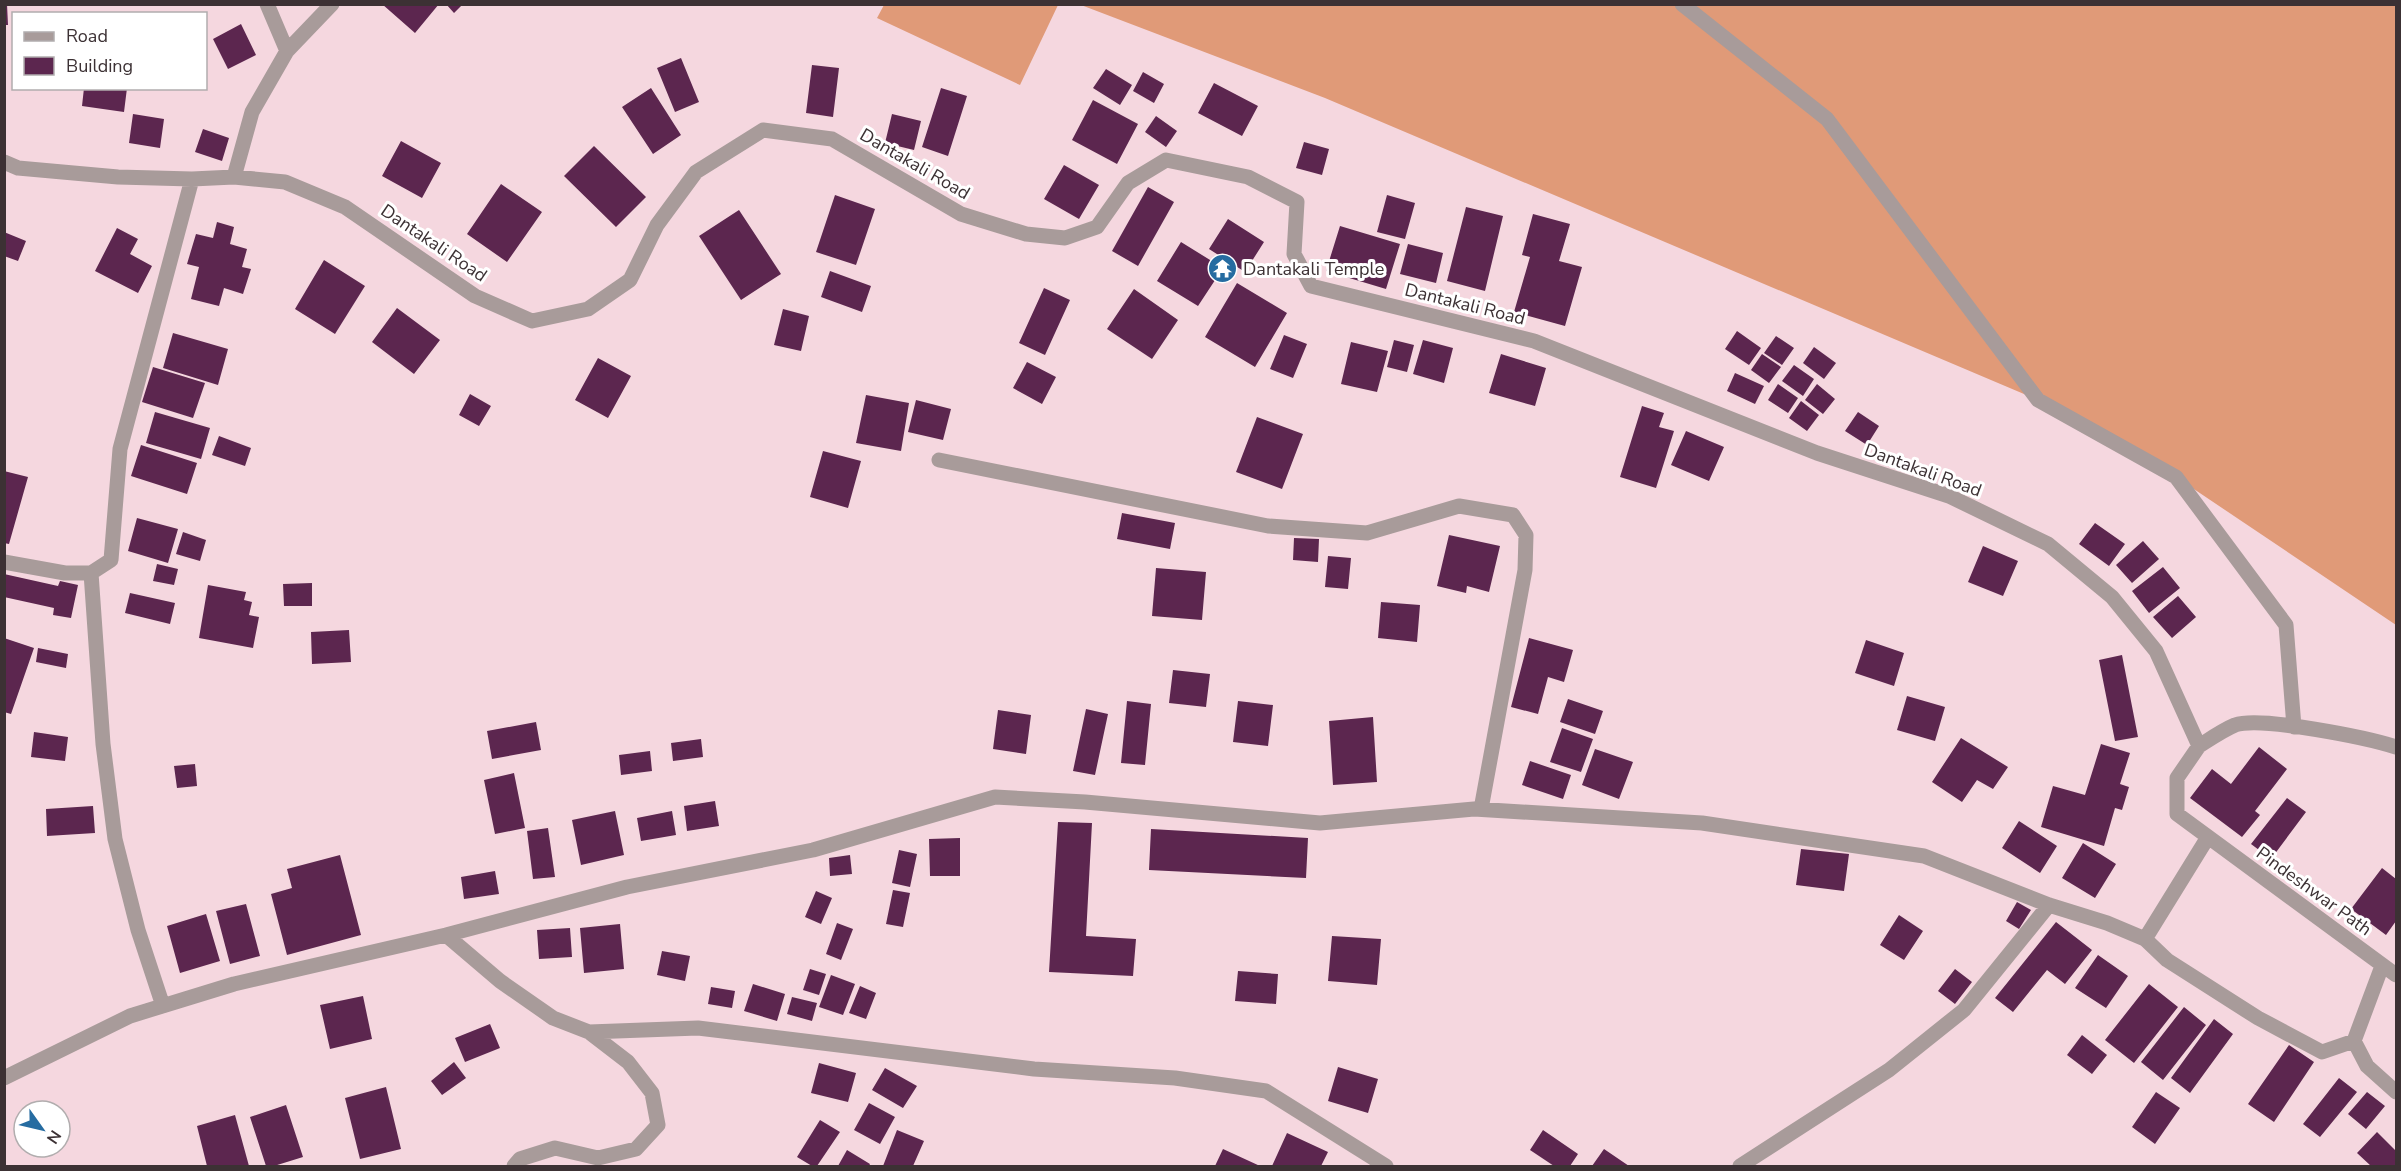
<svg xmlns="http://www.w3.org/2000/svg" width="2401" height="1171" font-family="'Nunito Sans',sans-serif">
	<rect width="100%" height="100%" fill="#f5d7df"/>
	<path fill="#e09a78" d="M884 5V4L1058 5 1020 85 877 18Z
		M1081 5H2396V625L2176 477 2038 400 1325 98Z"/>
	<path fill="#5c264f" d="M4 4H7L8 25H4Z
		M382 4H439L415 33Z
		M446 4H463L454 13Z
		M241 24 256 55 228 69 213 39Z
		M681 58 699 102 675 112 657 68Z
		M812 65 839 68 833 117 806 113Z
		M1106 69 1132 85 1120 105 1093 88Z
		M1143 72 1164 84 1154 103 1133 91Z
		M1214 83 1258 106 1242 136 1198 113Z
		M84 88H127L124 112 82 106Z
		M651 88 681 135 653 154 622 107Z
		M941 88 967 96 948 156 922 147Z
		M1093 100 1138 124 1117 164 1072 140Z
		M133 114 164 119 160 148 129 143Z
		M892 114 921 121 914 150 885 143Z
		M1156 116 1177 131 1166 147 1145 132Z
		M203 129 229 138 222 161 195 152Z
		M401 141 441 163 422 198 382 176Z
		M1304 142 1329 149 1322 175 1296 168Z
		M594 146 646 197 616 227 564 176Z
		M1064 165 1099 185 1079 219 1044 199Z
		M501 184 542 212 507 262 467 234Z
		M1148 187 1174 202 1138 266 1112 251Z
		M835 195 875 209 856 265 816 252Z
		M1387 195 1415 203 1405 239 1377 232Z
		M1466 207 1503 216 1485 291 1447 281Z
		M739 210 781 274 741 300 699 236Z
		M1533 214 1570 224 1559 261 1582 267 1565 326 1514 312 1530 257 1522 255Z
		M1228 219 1264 242 1245 272 1209 249Z
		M217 222 234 227 230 244 247 249 242 267 251 269 243 294 224 288 219 306 191 299 199 267 187 264 196 234 213 238Z
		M1340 226 1400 244 1386 289 1326 271Z
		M117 228 138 239 130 254 152 266 138 293 95 271Z
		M4 232 26 241 18 261 4 256Z
		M1181 242 1223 268 1198 306 1157 281Z
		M1408 244 1443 253 1436 283 1400 274Z
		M324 260 365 286 335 334 295 309Z
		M830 271 871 286 862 312 821 297Z
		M1237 283 1287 313 1255 367 1205 337Z
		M1044 288 1070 300 1045 355 1019 343Z
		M1134 289 1178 320 1152 359 1107 329Z
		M397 308 440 340 414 374 372 342Z
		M783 309 809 316 801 351 774 345Z
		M1737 331 1761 348 1749 365 1725 349Z
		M173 333 228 349 218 385 163 368Z
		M1284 335 1307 344 1293 378 1270 369Z
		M1776 336 1794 348 1782 365 1764 353Z
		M1394 340 1414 345 1407 372 1387 367Z
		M1423 340 1453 348 1444 383 1413 374Z
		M1351 342 1388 351 1377 392 1341 384Z
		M1814 347 1836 363 1824 379 1803 363Z
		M1501 354 1546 368 1535 406 1489 393Z
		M1762 354 1781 367 1769 383 1751 370Z
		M598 358 631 376 608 418 575 400Z
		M1027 362 1056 377 1042 404 1013 388Z
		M1794 365 1814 379 1803 396 1782 381Z
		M153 367 205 383 193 418 142 402Z
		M1735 373 1764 386 1755 404 1727 391Z
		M1778 384 1798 398 1788 413 1768 400Z
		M1817 384 1835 399 1823 414 1805 400Z
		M470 394 491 406 479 426 459 415Z
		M866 395 909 403 901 451 856 443Z
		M916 400 951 409 943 440 908 432Z
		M1801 401 1819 415 1807 431 1789 418Z
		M1642 406 1664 413 1659 427 1674 431 1656 488 1620 477Z
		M155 412 210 428 201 459 146 443Z
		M1858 412 1879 426 1867 445 1845 431Z
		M1257 417 1303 434 1282 489 1236 472Z
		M1686 431 1724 447 1709 481 1671 465Z
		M219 436 251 448 245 466 212 455Z
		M141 445 197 463 187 494 131 476Z
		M823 451 861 461 848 508 810 497Z
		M4 471 28 477 9 544 4 543Z
		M1122 513 1175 523 1170 549 1117 539Z
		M137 518 178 529 168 563 128 551Z
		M2095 523 2125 544 2109 566 2079 544Z
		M183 532 206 540 200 561 176 554Z
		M1449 535 1500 546 1489 592 1467 586 1466 593 1437 586Z
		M1294 538 1319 539 1318 562 1293 560Z
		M2143 541 2159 559 2132 583 2116 565Z
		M1983 546 2018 561 2003 596 1968 582Z
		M1328 556 1351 558 1348 589 1325 587Z
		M157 564 178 569 174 585 153 581Z
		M2163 567 2180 588 2149 613 2132 591Z
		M1156 568 1206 572 1202 620 1152 616Z
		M4 574 58 586 60 581 78 585 71 618 53 615 54 608 4 597Z
		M312 583V606H284L283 584Z
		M208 585 246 592 244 600 252 602 249 615 259 617 253 648 199 638Z
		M130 593 175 603 170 624 125 613Z
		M2178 596 2196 617 2172 638 2153 617Z
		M1381 602 1420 605 1417 642 1378 638Z
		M349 630 351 662 312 664 311 632Z
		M4 638 34 648 11 714 4 712Z
		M1529 638 1573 650 1564 682 1548 677 1538 714 1511 707Z
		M1866 640 1904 653 1894 686 1855 673Z
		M38 648 68 654 66 668 36 662Z
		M2122 655 2138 737 2115 741 2099 660Z
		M1173 670 1210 674 1206 707 1169 703Z
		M1907 696 1945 707 1935 741 1897 730Z
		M1568 699 1603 711 1595 734 1560 722Z
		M1127 701 1151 704 1145 765 1121 763Z
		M1238 701 1273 705 1268 746 1233 742Z
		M1086 709 1108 714 1095 775 1073 771Z
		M998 710 1031 715 1026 754 993 749Z
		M1373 717 1377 782 1333 785 1329 721Z
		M536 722 541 750 492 759 487 731Z
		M1562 728 1593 739 1581 772 1550 762Z
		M34 732 68 737 65 761 31 757Z
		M1961 738 2008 767 1993 789 1977 780 1962 802 1932 782Z
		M701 739 703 757 673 761 671 743Z
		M2101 744 2130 753 2120 784 2129 787 2122 810 2115 808 2104 846 2041 827 2053 786 2085 795Z
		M2259 747 2287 769 2255 811 2260 815 2242 837 2190 798 2212 769 2231 784Z
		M1595 749 1633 762 1619 799 1582 785Z
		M650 751 652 771 621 775 619 755Z
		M1530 761 1571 775 1563 799 1522 785Z
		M195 764 197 786 177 788 174 766Z
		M514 773 525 828 495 834 484 780Z
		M2287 798 2306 812 2271 859 2251 844Z
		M715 801 719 826 687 831 684 806Z
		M93 806 95 833 47 836 46 809Z
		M615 811 624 855 581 865 572 820Z
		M672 811 676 835 641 841 637 818Z
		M2019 821 2057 846 2040 873 2002 848Z
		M1058 822 1092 823 1086 936 1136 939 1133 976 1049 972Z
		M548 828 555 877 533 879 527 831Z
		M1151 829 1308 838 1306 878 1149 870Z
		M960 838V876H930L929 839Z
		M2083 843 2116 864 2095 898 2062 878Z
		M1801 849 1849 854 1844 891 1796 885Z
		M899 850 917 854 910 887 892 883Z
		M340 855 361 935 287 955 271 894 292 888 287 869Z
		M850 855 852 874 830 876 829 858Z
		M2382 868 2396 879V921L2386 935 2351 909Z
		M495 871 499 894 464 899 461 877Z
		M893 890 910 893 903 927 886 924Z
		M816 891 832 898 821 924 805 917Z
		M2017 902 2031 910 2019 929 2006 921Z
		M246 904 260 956 230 964 216 911Z
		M206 914 220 961 180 973 167 926Z
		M1899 915 1923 931 1904 960 1880 945Z
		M2056 922 2092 950 2065 984 2047 970 2013 1012 1995 998Z
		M837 923 853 929 841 960 826 954Z
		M620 924 624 969 584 973 580 928Z
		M570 928 572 957 539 959 537 930Z
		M1332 936 1381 939 1377 985 1328 981Z
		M662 951 690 956 685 981 657 975Z
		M2098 955 2128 976 2106 1008 2075 988Z
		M810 969 826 974 819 995 803 990Z
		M1955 969 1972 982 1955 1004 1938 991Z
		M1238 971 1278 974 1276 1004 1235 1001Z
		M831 975 855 984 843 1015 819 1007Z
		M753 984 785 994 777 1021 744 1011Z
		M2149 984 2178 1007 2134 1063 2105 1040Z
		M860 986 876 993 866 1019 849 1013Z
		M711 987 735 991 732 1008 708 1004Z
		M363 996 372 1039 330 1049 320 1005Z
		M792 997 817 1003 812 1021 787 1014Z
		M2184 1007 2206 1025 2163 1080 2141 1062Z
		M2214 1019 2233 1034 2190 1093 2171 1078Z
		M490 1024 500 1048 465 1062 455 1038Z
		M2082 1035 2107 1055 2092 1074 2067 1055Z
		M2289 1045 2314 1062 2274 1122 2248 1104Z
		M454 1062 466 1078 442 1095 431 1081Z
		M819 1063 856 1073 848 1102 811 1093Z
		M1338 1067 1378 1079 1368 1113 1328 1101Z
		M885 1068 917 1086 903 1108 872 1090Z
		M2339 1078 2357 1092 2320 1137 2303 1124Z
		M386 1087 401 1149 360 1159 345 1098Z
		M2156 1092 2180 1108 2155 1144 2132 1127Z
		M2367 1092 2385 1106 2366 1129 2348 1114Z
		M869 1103 895 1117 880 1144 854 1130Z
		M286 1105 303 1157 274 1166H266L250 1117Z
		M235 1115 249 1166H207L197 1126Z
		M820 1120 840 1132 817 1166H812L797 1157Z
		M897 1130 924 1141 913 1166H883Z
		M1543 1130 1578 1154 1570 1166H1554L1530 1150Z
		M2377 1132 2396 1151V1164L2394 1166H2371L2357 1153Z
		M1287 1133 1328 1152 1321 1166H1272Z
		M1223 1149 1260 1166H1215Z
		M1604 1149 1629 1166H1592Z
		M847 1150 870 1164 869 1166H838Z"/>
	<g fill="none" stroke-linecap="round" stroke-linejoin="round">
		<path stroke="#a89b9a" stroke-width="15" d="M267 4 287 51
			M1682 4 1827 119 2038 400 2176 477 2286 625 2294 727
			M4 162 18 168 118 177 192 179 234 177 285 182 345 207 475 296 532 321 588 309 630 280 657 225 696 172 763 130 832 139 961 214 1026 234 1065 238 1097 227 1128 183 1166 160 1248 177 1297 202 1294 254 1311 286 1534 341 1817 453 1949 496 2048 544 2112 597 2156 651 2199 746 2177 778V814L2396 975
			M234 177 252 112 287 51 332 4
			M939 460 1268 526 1367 533 1459 506 1513 515 1526 535 1525 570 1481 809
			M4 562 65 573H91L111 560 120 449 192 179
			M91 573 103 744 115 839 138 930 163 1006
			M2199 746C2210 739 2223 730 2235 725 2261 716 2368 738 2396 747
			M446 935 500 981 553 1018 589 1032 628 1062 652 1093 658 1125 636 1149 598 1158 555 1148 520 1159 514 1166
			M2145 939 2208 837
			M2382 966 2354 1041 2367 1066 2396 1092
			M589 1032 698 1028 1034 1069 1175 1078 1266 1091 1386 1166
			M4 1078 130 1016 234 984 446 935 627 887 813 850 995 797 1085 802 1320 823 1474 809 1702 823 1924 856 2049 905 2107 923 2145 939 2167 960 2258 1018 2322 1052 2354 1041
			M1740 1166 1889 1070 1964 1010 2049 905"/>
	</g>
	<defs>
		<symbol id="temple-disc" viewBox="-11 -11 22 22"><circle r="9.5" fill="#266ca1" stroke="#fff"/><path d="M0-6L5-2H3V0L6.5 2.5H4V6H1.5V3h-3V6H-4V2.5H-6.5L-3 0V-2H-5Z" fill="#fff"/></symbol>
	</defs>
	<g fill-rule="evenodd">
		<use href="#temple-disc" x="1206" y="252" width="33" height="33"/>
	</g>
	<g text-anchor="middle" stroke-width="6" stroke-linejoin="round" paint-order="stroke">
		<g font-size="18" fill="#3c3134" stroke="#fff">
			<text transform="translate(915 164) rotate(30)" y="6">Dantakali Road</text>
			<text transform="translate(434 243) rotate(34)" y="6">Dantakali Road</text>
			<text transform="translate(1465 304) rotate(14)" y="6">Dantakali Road</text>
			<text transform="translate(1923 470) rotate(20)" y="6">Dantakali Road</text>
			<text transform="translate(2314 891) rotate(36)" y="6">Pindeshwar Path</text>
		</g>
		<g font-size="18" fill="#3c3134" stroke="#fff" text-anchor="start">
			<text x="1243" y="275">Dantakali Temple</text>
		</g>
	</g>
	<rect width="2401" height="1171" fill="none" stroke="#3c3134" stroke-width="12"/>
	<rect x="12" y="12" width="195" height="78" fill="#ffffff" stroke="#b1adae" stroke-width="1.5"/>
	<rect x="24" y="32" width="30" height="9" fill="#a89b9a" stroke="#b1adae" stroke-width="1.5"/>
	<text x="66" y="42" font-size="18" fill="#3c3134">Road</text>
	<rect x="24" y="57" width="30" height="18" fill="#5c264f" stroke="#b1adae" stroke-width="1.5"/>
	<text x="66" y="72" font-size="18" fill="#3c3134">Building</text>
	<g transform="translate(42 1129) rotate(124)"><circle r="28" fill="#ffffff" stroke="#b1adae" stroke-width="1.5"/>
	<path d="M0-4.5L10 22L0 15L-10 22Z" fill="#266ca1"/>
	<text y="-9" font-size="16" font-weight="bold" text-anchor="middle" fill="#3c3134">N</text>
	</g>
</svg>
